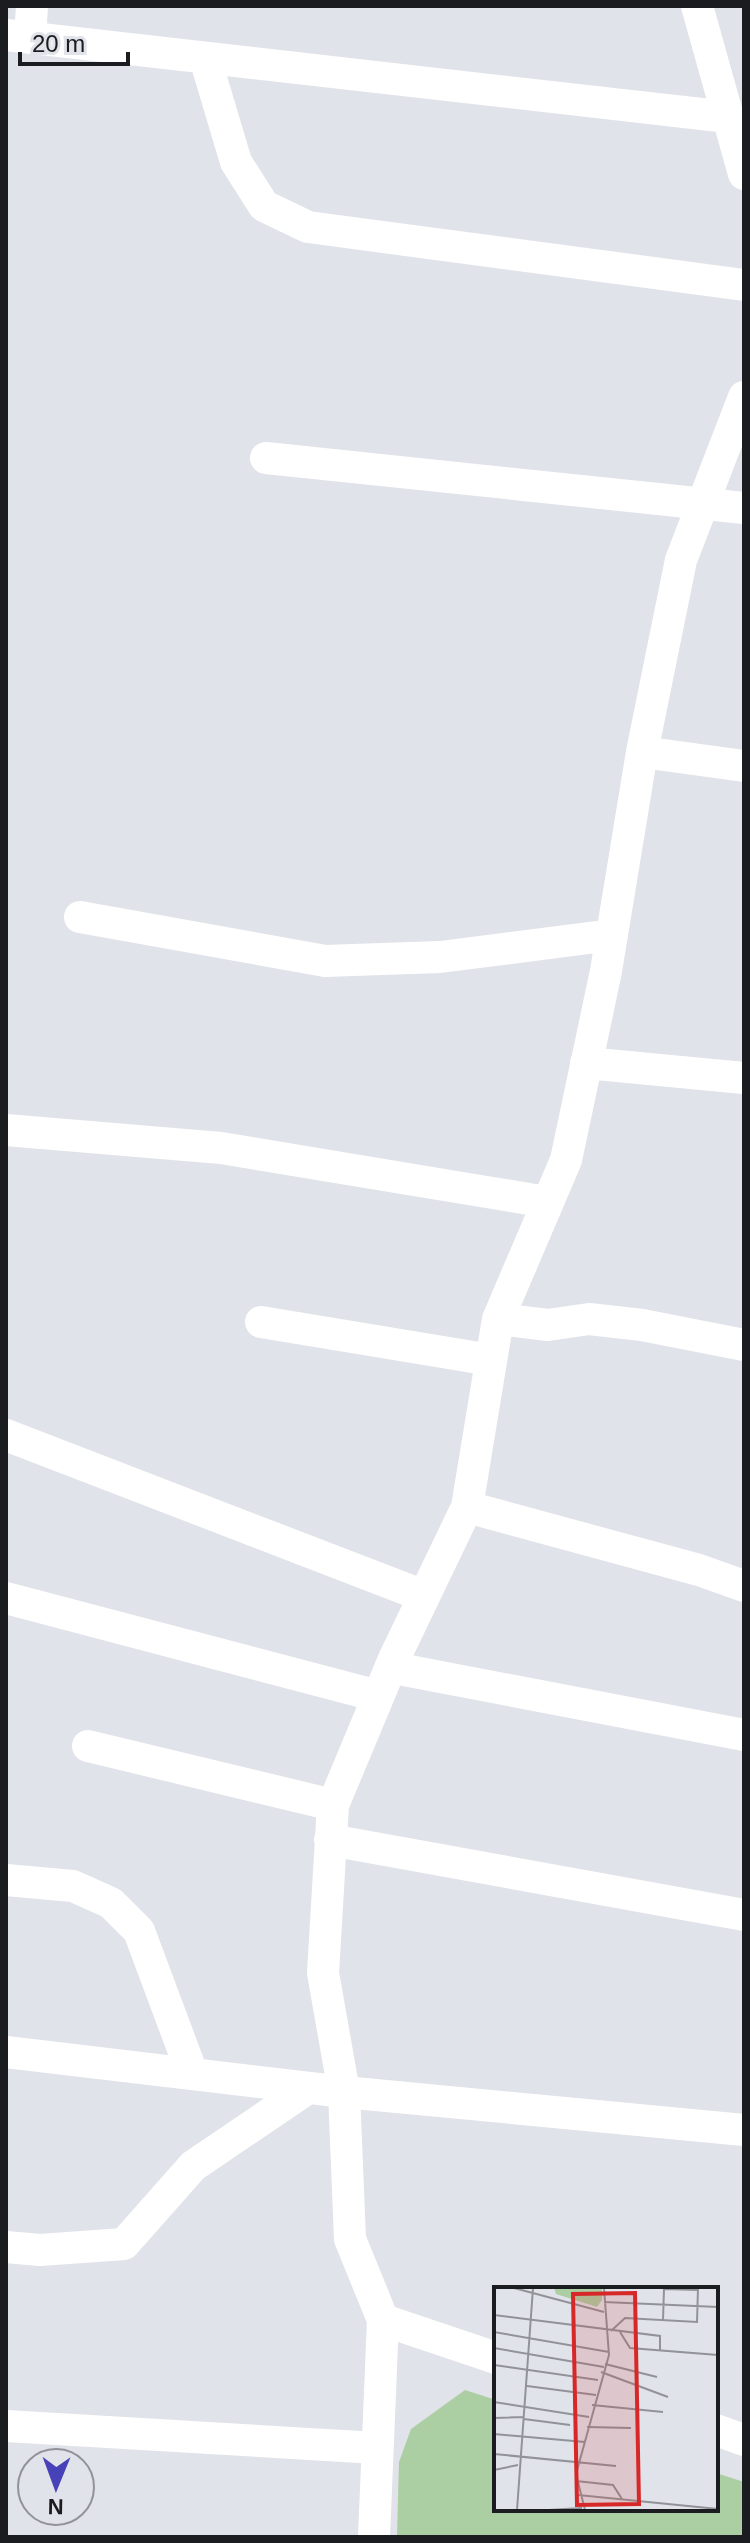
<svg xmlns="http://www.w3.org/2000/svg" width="750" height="2543" font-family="Helvetica,sans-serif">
	<rect width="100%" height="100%" fill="#e0e3e9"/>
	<path fill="#abcea3" d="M465 2390 496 2400V2509H716V2473L744 2482V2537H397L399 2462 411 2429Z"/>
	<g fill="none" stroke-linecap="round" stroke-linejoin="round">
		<path stroke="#fff" stroke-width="32" d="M697 6 744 174
			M6 35 728 117
			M30 38 32 6
			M205 58 236 162 264 206 308 227 744 285
			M266 458 744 508
			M642 752 744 766
			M80 917 325 961 440 957 612 935
			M586 1063 744 1078
			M6 1130 221 1148 547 1202
			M498 1319 548 1325 589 1319 642 1325 744 1345
			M261 1322 491 1360
			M6 1435 424 1596
			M467 1507 699 1570 744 1586
			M6 1598 378 1696
			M394 1659 404 1670 744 1735
			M88 1746 333 1805
			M330 1840 744 1915
			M6 1880 73 1886 111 1903 139 1931 192 2073
			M6 2052 344 2092 744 2130
			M6 2247 40 2250 124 2244 193 2166 308 2088
			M383 2320 496 2358
			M6 2426 377 2448
			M716 2430 744 2440
			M374 2537 383 2320 350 2239 344 2092 323 1973 333 1805 394 1659 467 1507 498 1319 566 1160 606 971 642 752 681 560 744 397"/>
	</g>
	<g transform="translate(494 2287)">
		<rect width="224" height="224" fill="#e0e3e9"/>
		<path d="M60 1H108V13L103 20 62 7Z" fill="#abcea3"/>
		<path fill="none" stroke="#919398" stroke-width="2" d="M20 1 110 25M110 15 224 20M0 28 166 49V63M169 33 170 2 204 3M117 44 131 31 203 35 204 1M0 45 115 65M126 45 136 61 224 68M0 61 110 80M111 77 163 90M0 78 104 93M107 85 174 110M33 99 102 108M0 115 95 130M98 118 169 125M0 131 30 130M30 132 76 138M93 140 137 141M0 147 91 155M0 167 122 179M0 183 24 178M82 194 119 198 128 212M84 208 224 222M23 223 39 1M54 223 88 221M91 223 82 187 115 68 110 1"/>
		<path fill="#d62828" fill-opacity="0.15" stroke="#d62828" stroke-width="4" d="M141 6 145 217 83 218 79 7Z"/>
		<rect width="224" height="224" fill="none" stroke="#1b1c1f" stroke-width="4"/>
	</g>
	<rect width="750" height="2543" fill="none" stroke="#1b1c1f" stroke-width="16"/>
	<g transform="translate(56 2487) rotate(181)"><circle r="38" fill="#e0e3e9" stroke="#919398" stroke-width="2"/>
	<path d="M0-6L14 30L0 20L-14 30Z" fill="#4842b8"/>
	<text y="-12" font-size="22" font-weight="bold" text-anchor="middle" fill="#1b1c1f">N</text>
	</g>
	<path d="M20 52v12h108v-12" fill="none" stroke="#1b1c1f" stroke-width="4"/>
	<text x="32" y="52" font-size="24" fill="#1b1c1f" stroke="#e0e3e9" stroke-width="6" paint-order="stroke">20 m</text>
</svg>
